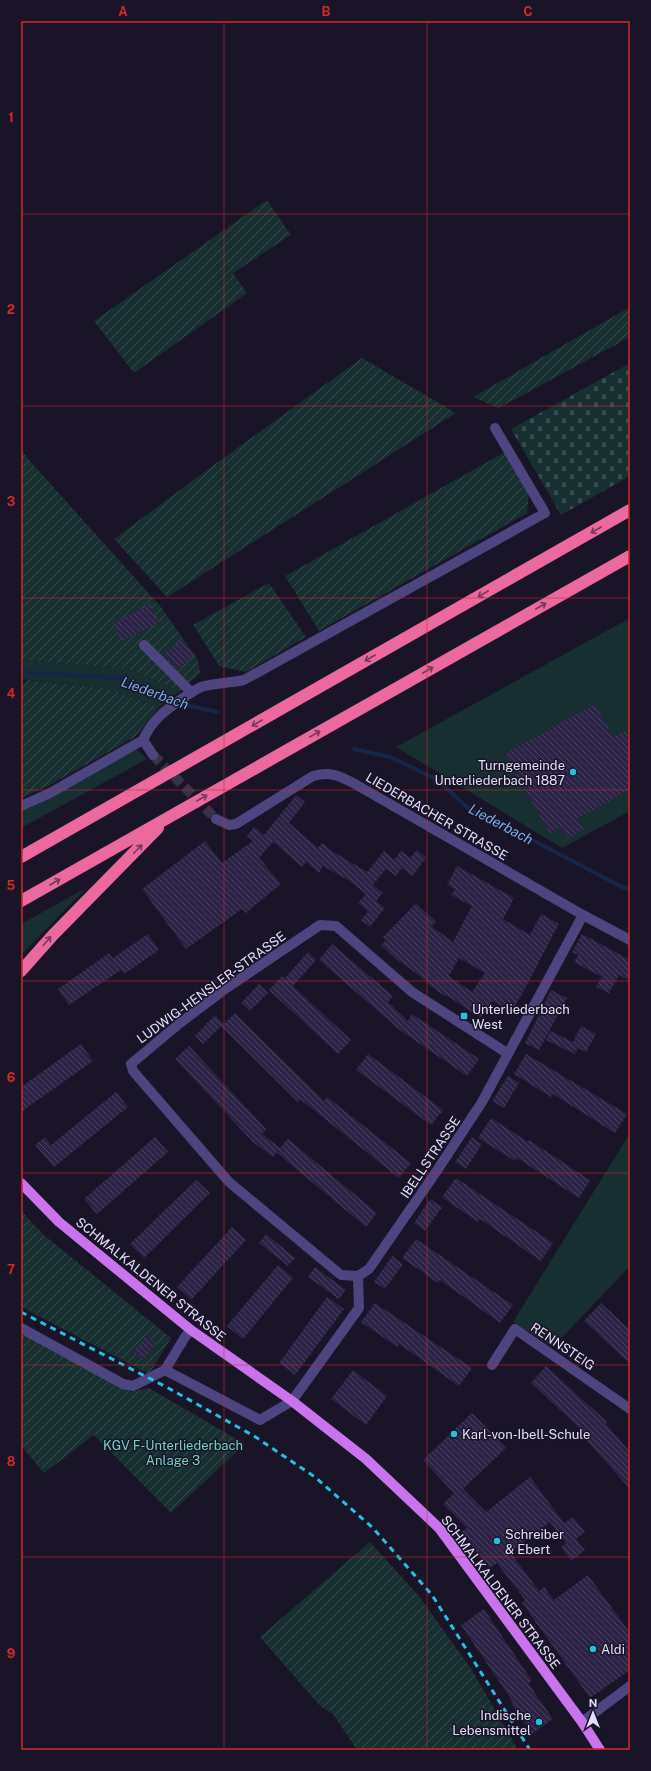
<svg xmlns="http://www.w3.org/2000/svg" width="651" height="1771" font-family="'Public Sans',sans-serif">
	<defs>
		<pattern id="cemetery-stones" width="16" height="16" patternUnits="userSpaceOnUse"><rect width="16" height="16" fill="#172f30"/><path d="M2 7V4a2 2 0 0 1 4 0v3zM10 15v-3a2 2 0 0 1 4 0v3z" fill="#394d4f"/></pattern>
		<pattern id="garden-furrows" width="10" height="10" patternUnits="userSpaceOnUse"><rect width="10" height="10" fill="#172f30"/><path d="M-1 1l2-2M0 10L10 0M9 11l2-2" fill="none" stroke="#394d4f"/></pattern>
		<pattern id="building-back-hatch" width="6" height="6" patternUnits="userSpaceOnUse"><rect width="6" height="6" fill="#2c2246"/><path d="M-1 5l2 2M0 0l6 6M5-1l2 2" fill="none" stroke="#4a4262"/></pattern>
	</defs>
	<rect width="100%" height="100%" fill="#191427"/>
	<path fill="#172f30" d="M630 618V811L562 848 396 747Z
		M21 660 128 669 180 691 159 707 106 688 21 679Z
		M134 747 147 759 21 828V806Z
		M86 888 21 955V924Z
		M630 1133V1266L553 1347 513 1322Z"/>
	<path fill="url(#cemetery-stones)" d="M630 363V476L561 515 511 429Z"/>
	<path fill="url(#garden-furrows)" d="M267 200 291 235 233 273 247 293 134 373 94 321Z
		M630 307V337L499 408 473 397Z
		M362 358 456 413 167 597 114 539 207 470Z
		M21 451 161 607 198 660 200 673 180 691 128 669 21 660Z
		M505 452 529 492 527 513 319 631 285 576Z
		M269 583 306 637 246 672 219 666 193 625Z
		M27 680 106 688 159 707 135 737 48 786 21 798V688Z
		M21 1211 44 1235 171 1338 149 1374 21 1307Z
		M21 1331 131 1392 149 1388 245 1444 171 1513 94 1435 44 1473 21 1446Z
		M370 1542 418 1595 472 1670 518 1750H357L333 1714 320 1706 260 1637Z"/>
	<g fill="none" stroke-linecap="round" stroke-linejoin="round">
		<path stroke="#162649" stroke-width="4" d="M21 672 120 678 190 706 217 712
			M354 749 390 757 438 780 470 810 494 820 622 887 630 889"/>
	</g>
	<path fill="url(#building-back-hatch)" fill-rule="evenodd" d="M150 604 159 623 122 641 113 623Z
		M182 640 194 655 177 669 163 654Z
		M595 704 613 737 625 731 630 739V789L577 819 584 830 568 839 561 827 550 834 505 754Z
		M296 795 305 802 289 823 318 848 322 843 332 851 367 872 384 851 394 860 401 851 410 858 417 850 426 858 412 876 402 868 396 876 386 869 373 885 383 893 376 901 385 908 370 927 361 920 368 911 358 903 366 894 348 880 323 866 319 873 306 862 302 867 273 842 259 858 281 884 246 913 242 909 186 949 142 889 205 841 222 863 253 841 247 836 254 827 264 835Z
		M457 866 514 898 503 919 530 935 541 914 559 924 515 1007 511 1005 508 1010 492 1001 481 1018 446 995 445 996 425 982 426 981 400 961 399 962 381 945 386 940 383 937 416 903 436 922 431 926 453 942 472 906 451 895 455 889 447 885ZM459 958 485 973 472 992 449 976Z
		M148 934 159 950 124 974 121 970 69 1005 58 989 109 953 113 958Z
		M582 934 630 960V981L619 975 609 993 596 987 602 977 574 962 578 955 572 952Z
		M332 944 393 996 388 1002 408 1021 412 1014 479 1059 467 1076 401 1031 319 960Z
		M308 952 316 960 293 986 351 1040 338 1054 269 990 282 976 285 978Z
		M259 984 268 993 250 1011 241 1003Z
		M551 990 567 998 539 1050 525 1043Z
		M235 1013 324 1101 327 1097 411 1163 399 1178 300 1099 298 1102 221 1026 203 1044 195 1036 215 1015 224 1024Z
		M581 1026 596 1034 586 1052 578 1048 575 1054 546 1040 550 1031 573 1042Z
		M81 1044 93 1061 21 1112V1087Z
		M189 1046 266 1129 262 1134 280 1148 288 1139 377 1213 366 1227 276 1152 278 1151 273 1157 253 1142 175 1059Z
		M368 1054 443 1110 431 1125 356 1070Z
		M526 1054 627 1114 615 1133 553 1094 551 1097 514 1074Z
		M508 1076 519 1083 504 1108 492 1101Z
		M116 1092 128 1107 54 1167 35 1145 45 1137 51 1145Z
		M491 1118 528 1142 529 1140 590 1180 579 1198 517 1158 515 1161 478 1138Z
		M155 1137 168 1152 97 1214 84 1199Z
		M472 1137 482 1144 466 1169 455 1162Z
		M456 1178 553 1243 541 1261 480 1219 478 1222 442 1197Z
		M196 1180 210 1193 144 1258 130 1244Z
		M430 1199 442 1207 425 1231 414 1223Z
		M232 1227 246 1240 191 1300 177 1287Z
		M266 1234 295 1258 288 1266 259 1243Z
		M416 1239 513 1305 500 1323 440 1280 438 1283 402 1258Z
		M392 1256 403 1264 385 1289 374 1282Z
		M278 1265 293 1278 243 1339 227 1326Z
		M315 1267 346 1290 339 1299 308 1277Z
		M327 1297 344 1309 295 1375 279 1363Z
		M375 1303 472 1368 459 1386 399 1344 397 1347 361 1322Z
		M601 1303 630 1330V1364L584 1321Z
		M146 1336 156 1344 143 1360 134 1352Z
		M546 1366 607 1422 606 1424 630 1452V1489L587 1441 590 1438 531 1383Z
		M353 1370 387 1396 366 1425 331 1399Z
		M472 1413 506 1448 463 1489 486 1512 530 1477 564 1523 573 1517 585 1532 576 1539 585 1550 571 1561 561 1547 566 1543 550 1522 510 1552 539 1591 544 1587 554 1600 588 1575 630 1633V1670L590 1698 522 1603 525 1600 497 1563 490 1568 461 1532 467 1528 443 1504 454 1493 423 1460Z
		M484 1609 532 1681 528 1683 553 1719 532 1734 511 1703 513 1702 461 1625Z"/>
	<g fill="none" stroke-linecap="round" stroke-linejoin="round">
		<path stroke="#373247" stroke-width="10" stroke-dasharray="10 5" stroke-linecap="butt" d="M153 755 216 819"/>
		<path stroke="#4c4580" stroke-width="10" d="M144 645 191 692
			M153 755 143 740C153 719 164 711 183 698 189 694 195 690 201 687 215 683 230 683 244 680L545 513 495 428
			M21 806 50 793 143 740
			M216 819 229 825 236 824 313 776C330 771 340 776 355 784L583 915 630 940
			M358 1276 341 1275 229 1182 133 1071 131 1064 180 1023 225 989 320 925 336 926 412 992 507 1053
			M358 1276 369 1269 436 1172 482 1102 583 915
			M21 1328 123 1384 133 1386 165 1370 260 1420 292 1401 359 1308 358 1276
			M492 1365 515 1329 630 1409
			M165 1370 185 1337 191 1330
			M582 1722 630 1686"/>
		<path stroke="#c974ec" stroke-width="10" d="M21 1183 59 1222 191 1330 292 1401 366 1459 439 1528 582 1722 600 1750"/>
		<path stroke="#eb699d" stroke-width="12" d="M21 857 630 510
			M21 901 630 556
			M21 971 53 935 158 828"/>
		<path stroke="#24bfe1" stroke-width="3" stroke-dasharray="6 5" stroke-linecap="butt" d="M21 1312 170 1389 254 1436 315 1477 372 1527 432 1595 530 1750"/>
	</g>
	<defs><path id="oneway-shaft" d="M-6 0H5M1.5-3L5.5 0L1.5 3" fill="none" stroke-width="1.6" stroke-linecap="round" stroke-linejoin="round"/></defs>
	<g stroke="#773a5c">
		<use href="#oneway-shaft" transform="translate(596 530) rotate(150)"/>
		<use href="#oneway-shaft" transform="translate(483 594) rotate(150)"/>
		<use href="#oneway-shaft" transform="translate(541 606) rotate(-30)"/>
		<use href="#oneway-shaft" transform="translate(370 658) rotate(150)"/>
		<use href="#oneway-shaft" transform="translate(428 670) rotate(-30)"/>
		<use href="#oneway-shaft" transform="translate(257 723) rotate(150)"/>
		<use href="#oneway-shaft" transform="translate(315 734) rotate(-30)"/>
		<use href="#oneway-shaft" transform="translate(202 798) rotate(-30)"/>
		<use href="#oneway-shaft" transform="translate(138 849) rotate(-46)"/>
		<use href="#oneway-shaft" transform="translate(55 882) rotate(-30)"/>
		<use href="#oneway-shaft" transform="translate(47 941) rotate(-49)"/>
	</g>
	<path fill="none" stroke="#d62828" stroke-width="1" stroke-opacity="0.55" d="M224 21V1750M427 21V1750M21 214H630M21 406H630M21 598H630M21 790H630M21 981H630M21 1173H630M21 1365H630M21 1557H630"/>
	<g fill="#24bfe1" stroke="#191427" stroke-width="1.5">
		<circle cx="573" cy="772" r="4"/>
		<rect x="460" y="1012" width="8" height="8" rx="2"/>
		<circle cx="454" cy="1434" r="4"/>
		<circle cx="497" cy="1541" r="4"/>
		<circle cx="593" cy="1649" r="4"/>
		<circle cx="539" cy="1722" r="4"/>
	</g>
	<g text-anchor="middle" stroke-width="3" stroke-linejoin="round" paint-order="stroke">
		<g font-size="13" fill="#e4defb" stroke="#191427" text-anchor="start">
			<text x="565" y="770" text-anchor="end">Turngemeinde<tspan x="565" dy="15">Unterliederbach 1887</tspan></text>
			<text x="472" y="1014">Unterliederbach<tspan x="472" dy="15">West</tspan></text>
			<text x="462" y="1439">Karl-von-Ibell-Schule</text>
			<text x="505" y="1539">Schreiber<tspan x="505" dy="15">&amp; Ebert</tspan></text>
			<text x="601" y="1654">Aldi</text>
			<text x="531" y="1720" text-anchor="end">Indische<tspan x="531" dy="15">Lebensmittel</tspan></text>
		</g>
		<g font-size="13" fill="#e4defb" stroke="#191427">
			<text transform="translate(437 816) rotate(30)" y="5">LIEDERBACHER STRASSE</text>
			<text transform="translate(211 987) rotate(-36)" y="5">LUDWIG-HENSLER-STRASSE</text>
			<text transform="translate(430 1157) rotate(-56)" y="5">IBELLSTRASSE</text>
			<text transform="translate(151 1279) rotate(39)" y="5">SCHMALKALDENER STRASSE</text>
			<text transform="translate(563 1346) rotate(34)" y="5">RENNSTEIG</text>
			<text transform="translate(501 1592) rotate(53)" y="5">SCHMALKALDENER STRASSE</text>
		</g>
		<g font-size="13" fill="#73d2c2" stroke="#191427">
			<text x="173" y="1450">KGV F-Unterliederbach<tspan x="173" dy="15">Anlage 3</tspan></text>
		</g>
		<g font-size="14" font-style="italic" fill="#7aafed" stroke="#191427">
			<text transform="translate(155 693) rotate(20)" y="5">Liederbach</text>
			<text transform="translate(501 824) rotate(28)" y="5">Liederbach</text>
		</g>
	</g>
	<rect width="651" height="1771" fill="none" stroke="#191427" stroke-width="44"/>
	<g transform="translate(593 1713)" stroke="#191427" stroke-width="3" paint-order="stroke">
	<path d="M0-3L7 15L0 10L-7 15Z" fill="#e4defb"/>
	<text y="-6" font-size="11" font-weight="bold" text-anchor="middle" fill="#e4defb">N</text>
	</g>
	<rect x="22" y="22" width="607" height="1727" fill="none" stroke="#d62828" stroke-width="1.5"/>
	<g font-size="13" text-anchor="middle" font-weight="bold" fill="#d62828">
		<text x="123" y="16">A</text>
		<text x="326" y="16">B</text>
		<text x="528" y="16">C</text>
		<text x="11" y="122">1</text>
		<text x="11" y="314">2</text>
		<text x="11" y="506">3</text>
		<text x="11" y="698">4</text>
		<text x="11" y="890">5</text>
		<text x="11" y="1082">6</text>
		<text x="11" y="1274">7</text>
		<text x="11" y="1466">8</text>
		<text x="11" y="1658">9</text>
	</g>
</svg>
